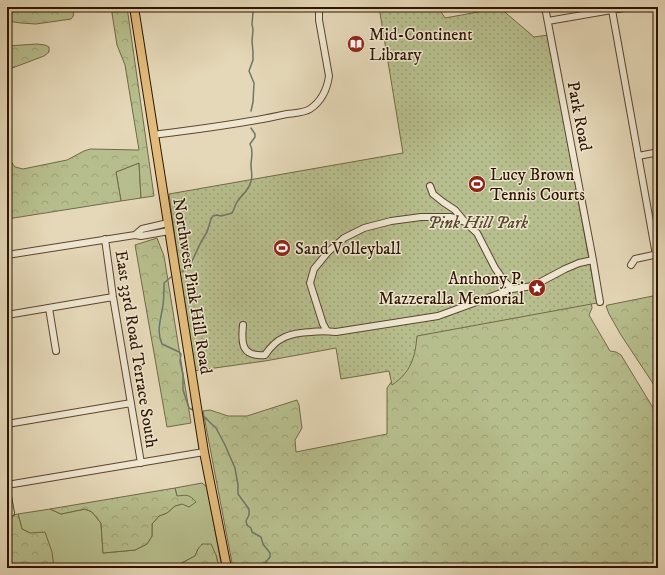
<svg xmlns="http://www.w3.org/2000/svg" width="665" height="575" font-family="'IM FELL DW Pica',serif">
	<defs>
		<pattern id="forest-crowns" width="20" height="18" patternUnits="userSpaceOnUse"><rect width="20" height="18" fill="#b7be8d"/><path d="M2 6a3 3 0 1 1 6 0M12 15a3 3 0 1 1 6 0" fill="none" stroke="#9ea278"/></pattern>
		<pattern id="park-dots" width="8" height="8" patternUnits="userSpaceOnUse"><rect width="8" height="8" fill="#b7be8d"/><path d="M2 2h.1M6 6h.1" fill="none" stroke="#9ea278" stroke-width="1.8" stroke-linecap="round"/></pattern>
	</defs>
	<rect width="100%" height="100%" fill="#e5d8b8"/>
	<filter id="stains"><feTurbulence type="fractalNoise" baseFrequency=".005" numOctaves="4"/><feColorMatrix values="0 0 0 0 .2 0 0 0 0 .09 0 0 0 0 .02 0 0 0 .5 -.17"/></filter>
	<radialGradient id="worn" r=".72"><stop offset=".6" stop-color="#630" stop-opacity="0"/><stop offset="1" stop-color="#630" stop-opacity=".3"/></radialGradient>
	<path fill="#b7be8d" stroke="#736947" d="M139 163 141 198 121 201 116 172Z
		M202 483 207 487 222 568H219L216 555 198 549 195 556 172 568H54L30 533 22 529 18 514 50 509 61 514 85 509 92 512 101 523 103 553 135 550 147 544 152 536V524L159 516 167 513 175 506 182 504 177 496 175 488Z"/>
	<path fill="url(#forest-crowns)" stroke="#736947" d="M7 7H72C74 12 75 15 71 19L36 24 21 23 7 21Z
		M111 7H127L154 196 141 198 139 163 116 172 121 201 7 219V156L15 167 23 169 67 160 84 151 90 149 139 150 125 65 117 45Z
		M37 44 45 45 49 47V52L44 56 7 70V46Z
		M157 238 164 256 191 423 167 427 135 245Z
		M658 295V391L621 335 609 314 606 306 608 305Z
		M591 301 592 308 589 315 610 351 616 352 621 355 658 416V568H233L203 411 210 410 228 416H247L297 400 299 405 302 428 295 440 296 452 387 434V388L397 374 412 335Z
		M175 488 177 496C187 495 189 494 196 502L189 507 182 504 175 506 167 513 159 516 152 524V536L147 544 135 550 103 553 101 523 92 512 85 509 61 514 50 509Z
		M18 514 22 529 30 533 45 532 52 552 54 568H7V539L11 533 9 525H7V516Z
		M202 544H211L216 555 219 568H172L195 556 198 549Z"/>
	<path fill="url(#park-dots)" stroke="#736947" d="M379 7H438L445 18 500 8 534 37 548 35 597 303 417 336C415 358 411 372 392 385L389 371 341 379 336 348 265 361 193 371 169 194 403 153Z"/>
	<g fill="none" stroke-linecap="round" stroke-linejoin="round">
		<path stroke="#6d776b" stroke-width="1.5" d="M251 111 253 102 254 83 249 71 253 60V52L252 41 253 30 252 24 253 12 255 7
			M182 272 187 268 191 263 201 242 207 232 211 219 213 216 217 215 221 216 232 213C234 210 235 205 237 202 242 194 249 191 251 181 253 176 251 171 251 165 251 158 254 151 250 144L255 137V134L251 128
			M171 277 164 283C164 290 164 298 163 305 161 319 156 331 162 344L179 352 181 354 180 361 183 375V390L189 408 193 410
			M202 415 216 428 225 445 235 468 238 485V494L249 509V515L246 521 247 525 251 528 252 532 261 537 263 544 270 553V557L265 563 253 568"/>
		<defs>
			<path id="minor" d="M545 7 593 260 600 302
				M612 10 656 255
				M548 21 629 7
				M154 135C198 129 243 124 287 114 294 113 304 113 310 109 322 101 327 90 329 76L319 20V7
				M638 156 654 153
				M135 235 142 229 168 223
				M105 239 113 297 141 463
				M7 255 135 235 141 236 169 231
				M631 265 635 259 658 254
				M512 289 533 286 565 269 579 263 593 260
				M49 308 56 351
				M7 315 113 297
				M243 325C241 344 242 357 265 355 277 337 290 333 311 332 319 331 327 331 336 332L438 316 512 289 504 281 495 268 477 233 465 222 455 210 443 202 433 194 430 186
				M327 331 323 324 310 283 314 269 328 252 344 238 364 228 391 221 421 217H451L465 222
				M7 424 131 403
				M7 485 204 452
				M7 491 11 513"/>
			<path id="major" d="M134 7 204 452 227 568"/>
		</defs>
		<use href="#minor" stroke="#5c452f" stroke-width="8"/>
		<use href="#major" stroke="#2f1401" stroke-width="10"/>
		<use href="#minor" stroke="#eee6d1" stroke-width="6"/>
		<use href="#major" stroke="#e2bc7c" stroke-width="8"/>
	</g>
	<defs>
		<symbol id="library-disc" viewBox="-11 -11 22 22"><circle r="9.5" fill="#8f2418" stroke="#eee6d1"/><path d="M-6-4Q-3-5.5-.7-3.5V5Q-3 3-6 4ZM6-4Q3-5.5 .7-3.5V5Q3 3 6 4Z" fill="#fff"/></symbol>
		<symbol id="stadium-disc" viewBox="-11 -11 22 22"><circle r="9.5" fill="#8f2418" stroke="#eee6d1"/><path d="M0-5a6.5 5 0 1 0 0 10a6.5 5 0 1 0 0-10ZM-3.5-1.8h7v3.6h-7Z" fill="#fff"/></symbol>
		<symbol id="sight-disc" viewBox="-11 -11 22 22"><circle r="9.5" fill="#8f2418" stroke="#eee6d1"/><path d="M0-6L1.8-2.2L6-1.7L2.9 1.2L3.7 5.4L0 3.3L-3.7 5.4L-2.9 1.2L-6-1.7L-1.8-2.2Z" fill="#fff"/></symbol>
	</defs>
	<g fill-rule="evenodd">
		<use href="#library-disc" x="346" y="34" width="20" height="20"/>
		<use href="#stadium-disc" x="467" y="174" width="20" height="20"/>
		<use href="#stadium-disc" x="272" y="238" width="20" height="20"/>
		<use href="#sight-disc" x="527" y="278" width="20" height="20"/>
	</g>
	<g text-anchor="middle" stroke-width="3" stroke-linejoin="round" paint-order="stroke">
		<g font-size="17" fill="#2f1401" stroke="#eee6d1" text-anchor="start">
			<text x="369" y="40">Mid-Continent<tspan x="369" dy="20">Library</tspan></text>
			<text x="490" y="180">Lucy Brown<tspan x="490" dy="20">Tennis Courts</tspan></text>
			<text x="295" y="254">Sand Volleyball</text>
			<text x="524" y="284" text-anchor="end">Anthony P.<tspan x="524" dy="20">Mazzeralla Memorial</tspan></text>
		</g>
		<g font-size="17" fill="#2f1401" stroke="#eee6d1">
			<text transform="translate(580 116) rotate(79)" y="6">Park Road</text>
			<text transform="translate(193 286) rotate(81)" y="6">Northwest Pink Hill Road</text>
			<text transform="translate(137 349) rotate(81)" y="6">East 33rd Road Terrace South</text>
		</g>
		<g font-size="17" font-style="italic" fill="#58472b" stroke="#eee6d1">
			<text x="478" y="228">Pink Hill Park</text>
		</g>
	</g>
	<rect width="665" height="575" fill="none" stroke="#e5d8b8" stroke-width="24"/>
	<rect x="8" y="8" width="649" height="559" fill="none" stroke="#2f1401" stroke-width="2"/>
	<rect x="12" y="12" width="641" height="551" fill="none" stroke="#2f1401"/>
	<rect width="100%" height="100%" filter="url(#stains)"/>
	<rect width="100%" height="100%" fill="url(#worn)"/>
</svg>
